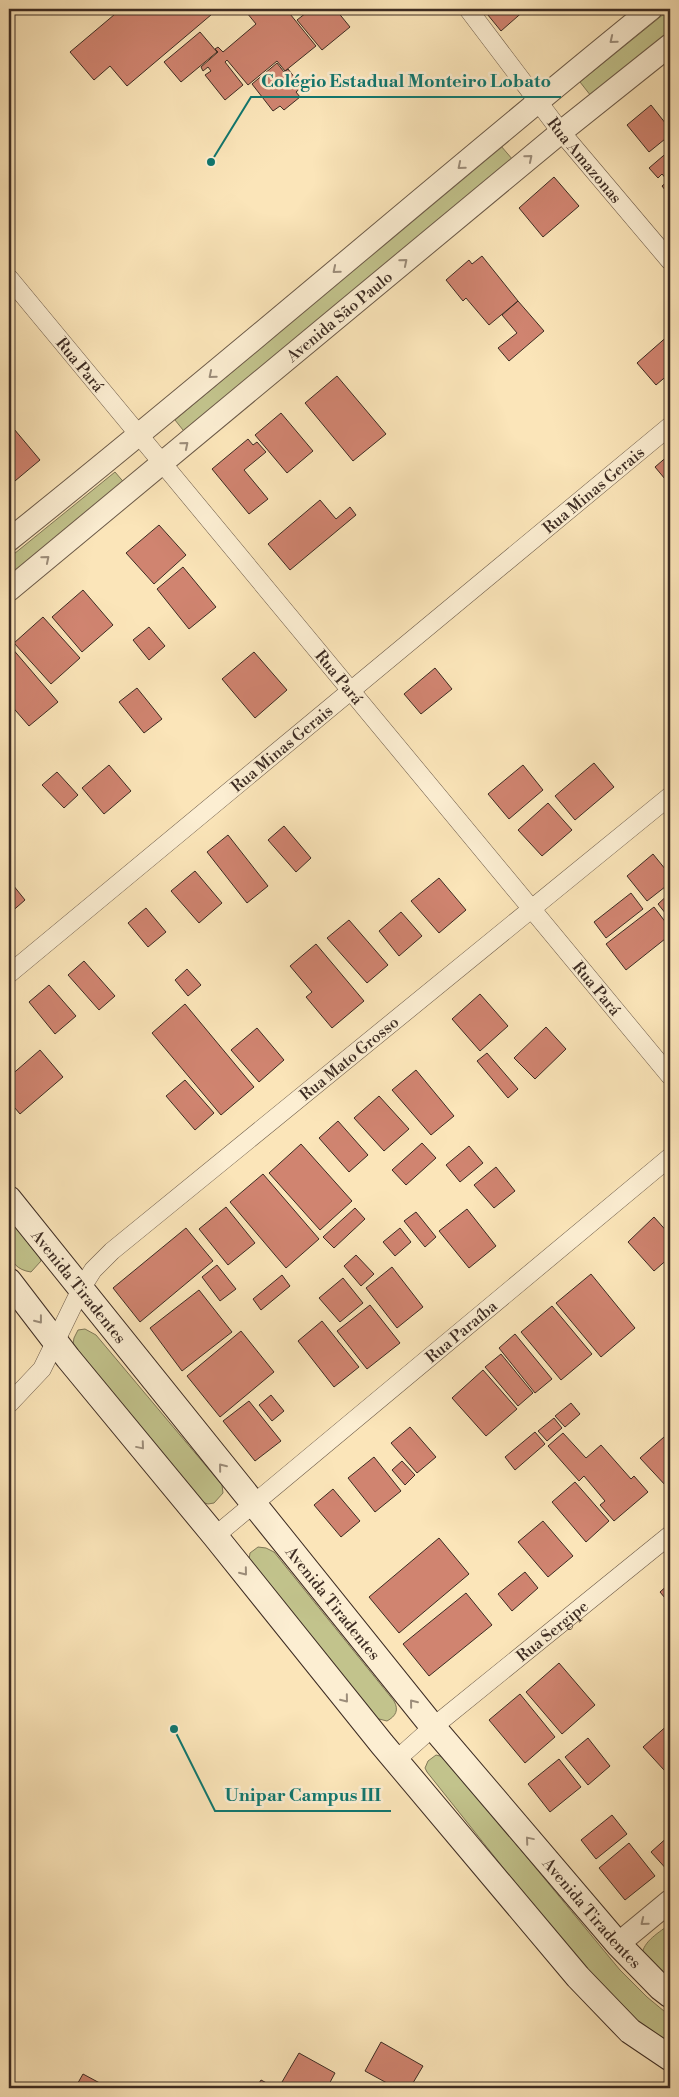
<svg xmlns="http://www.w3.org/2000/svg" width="679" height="2097" font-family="'Libre Bodoni',serif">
	<rect width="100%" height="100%" fill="#fbe5b9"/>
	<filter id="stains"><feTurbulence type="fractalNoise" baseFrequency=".004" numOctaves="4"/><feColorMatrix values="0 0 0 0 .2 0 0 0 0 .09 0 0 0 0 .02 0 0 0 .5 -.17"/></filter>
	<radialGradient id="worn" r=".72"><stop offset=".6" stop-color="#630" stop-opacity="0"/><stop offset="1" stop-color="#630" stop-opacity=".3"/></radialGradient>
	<path fill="#c2c38c" stroke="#807858" d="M670 9V32L591 96 580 82Z
		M501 146 513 160 187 435 175 420Z
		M115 472 127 486 9 582V558Z
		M9 1217 38 1253 41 1261 31 1272C2 1268 9 1238 9 1217Z
		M85 1329 96 1335 222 1485 223 1493 214 1503 208 1504 199 1501 73 1344 74 1338 78 1330Z
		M258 1547 266 1548 274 1552 394 1701C399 1710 396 1716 387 1721L375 1718 249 1560 250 1553Z
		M436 1755 444 1757 620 1970 647 1997 670 2016V2046C617 2011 575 1957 536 1908 499 1863 463 1817 427 1772L425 1768 428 1761Z
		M670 1924V1986L642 1955C643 1941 660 1932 670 1924Z"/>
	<path fill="#d08470" stroke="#3d2c23" d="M121 9H218L127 86 110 66 94 80 70 52Z
		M252 9H286L316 46 285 71 277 61 248 85 227 60 225 62 243 85 225 100 205 75 211 71 208 67 203 71 201 67 218 52 215 49 218 47 223 52 256 24 247 13Z
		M311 9H340L337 11 350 27 322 50 297 20Z
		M483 9H526L501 31Z
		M200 32 217 52 181 82 164 62Z
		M277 63 284 72 288 69 302 87 296 92 300 97 284 110 280 106 273 111 252 84Z
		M651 105 670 129V135L649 152 627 125Z
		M670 150V194L669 195 662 186 668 181 662 174 658 178 649 168Z
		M554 177 579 206 543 237 519 208Z
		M482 256 518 301 489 325 466 298 463 301 446 280 469 260 472 264Z
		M518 301 544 331 509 361 498 348 517 333 502 315Z
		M670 334V373L656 385 637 363Z
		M337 376 386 434 353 461 305 403Z
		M281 413 313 451 287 473 255 435Z
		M9 423 40 460 9 486Z
		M248 439 253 445 257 442 266 452 244 470 268 499 249 514 212 469Z
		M670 454V485L655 467Z
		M320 500 336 519 350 507 356 515 290 570 268 544Z
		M159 525 186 555 154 584 126 553Z
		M183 567 216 607 189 629 157 589Z
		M83 590 113 625 82 652 52 617Z
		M43 617 80 658 51 684 14 643Z
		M149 627 165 646 149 660 133 640Z
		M11 647 58 702 29 726 9 703V649Z
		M254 652 287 690 255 718 222 679Z
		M435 668 452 689 421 714 404 694Z
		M137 688 162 719 144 733 119 702Z
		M594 763 614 787 575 820 555 796Z
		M109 765 131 791 104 814 82 788Z
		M523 765 543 790 509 819 488 794Z
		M57 772 78 795 64 808 42 785Z
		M548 803 572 830 542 856 518 830Z
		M284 826 311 858 296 872 268 840Z
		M228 835 268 886 247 903 207 852Z
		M653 854 670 875V883L647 901 627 876Z
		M195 871 222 903 199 923 171 891Z
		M439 878 466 910 439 933 411 901Z
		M9 880 25 900 9 914Z
		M631 893 643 909 606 938 594 922Z
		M670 893V919L658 904Z
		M654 907 670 928V935L626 970 606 944Z
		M146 908 166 932 148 947 128 923Z
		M401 912 422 936 399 956 379 931Z
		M349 920 388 965 367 983 327 938Z
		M316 944 364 1001 332 1028 306 997 312 992 290 966Z
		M84 961 115 996 99 1010 68 975Z
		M187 969 201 985 188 996 175 980Z
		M49 985 76 1016 55 1034 29 1002Z
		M480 994 508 1026 480 1051 452 1019Z
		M185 1004 254 1087 221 1115 152 1033Z
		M546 1027 566 1049 535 1079 514 1058Z
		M257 1028 284 1060 259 1082 231 1050Z
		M40 1050 63 1077 20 1114 9 1101V1077Z
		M487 1053 518 1089 508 1098 477 1061Z
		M416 1070 454 1116 431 1135 392 1090Z
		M185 1080 214 1113 195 1130 166 1096Z
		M379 1096 409 1129 384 1151 354 1118Z
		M338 1121 368 1155 349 1172 319 1138Z
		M422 1143 436 1158 406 1185 392 1170Z
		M301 1144 352 1201 320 1230 269 1173Z
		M469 1146 483 1163 460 1182 446 1165Z
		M496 1167 515 1191 494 1208 474 1185Z
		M263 1174 319 1239 286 1268 230 1202Z
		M226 1207 255 1243 228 1265 199 1229Z
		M355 1208 365 1219 334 1248 323 1237Z
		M467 1209 496 1246 469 1268 439 1231Z
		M416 1212 436 1237 425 1247 404 1221Z
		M654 1217 670 1235V1257L654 1271 628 1242Z
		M186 1228 213 1261 140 1322 113 1288Z
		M400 1228 411 1242 395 1256 383 1242Z
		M356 1255 374 1274 361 1286 344 1266Z
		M217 1265 236 1289 220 1301 202 1277Z
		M392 1267 423 1307 397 1328 366 1288Z
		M591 1274 635 1328 601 1357 556 1303Z
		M282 1275 290 1286 261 1310 253 1299Z
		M343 1278 363 1303 340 1322 319 1298Z
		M199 1290 232 1332 182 1371 150 1328Z
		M370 1305 400 1343 367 1369 337 1331Z
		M552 1306 592 1354 561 1380 521 1332Z
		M322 1321 359 1367 334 1387 298 1341Z
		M241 1331 274 1372 220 1417 187 1376Z
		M515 1334 552 1379 535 1393 499 1348Z
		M501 1354 533 1393 518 1406 485 1367Z
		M483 1370 517 1409 486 1436 452 1398Z
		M271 1395 284 1411 272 1421 259 1405Z
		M249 1401 281 1441 255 1461 223 1421Z
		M571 1403 580 1414 565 1427 555 1416Z
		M554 1418 562 1428 547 1441 538 1431Z
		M410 1427 436 1457 417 1473 391 1443Z
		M535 1432 545 1444 515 1470 505 1457Z
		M563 1433 586 1458 601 1445 631 1479 634 1476 648 1492 614 1521 600 1505 605 1501 584 1476 579 1481 548 1446Z
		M664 1437 670 1445V1484L667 1487 640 1458Z
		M374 1457 401 1491 375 1512 348 1478Z
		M402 1461 415 1475 405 1485 392 1470Z
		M575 1482 609 1521 586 1542 552 1502Z
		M333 1489 360 1521 341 1537 314 1505Z
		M543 1521 573 1556 548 1577 518 1542Z
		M439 1538 469 1574 399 1633 369 1597Z
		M525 1572 538 1588 512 1611 498 1594Z
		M670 1583V1604L660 1592Z
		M466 1593 492 1625 429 1676 403 1644Z
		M559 1663 595 1705 562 1734 526 1692Z
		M520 1694 555 1737 525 1763 489 1720Z
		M670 1723V1764L664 1770 643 1747Z
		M588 1738 610 1766 588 1785 565 1757Z
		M559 1759 581 1787 550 1812 528 1784Z
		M612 1815 627 1834 596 1859 581 1840Z
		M670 1835V1871L669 1872 651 1852Z
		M629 1843 655 1876 625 1900 599 1868Z
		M381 2042 423 2066 410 2088H396L365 2071Z
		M299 2053 335 2073 327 2088H293L282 2082Z
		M83 2074 109 2088H75Z
		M261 2080 276 2088H256Z"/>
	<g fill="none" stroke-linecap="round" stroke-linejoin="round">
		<defs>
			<g id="minor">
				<path id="s1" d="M468 9 561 132 670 261"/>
				<path id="s2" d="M9 278 670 1076"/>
				<path id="s3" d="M9 974 670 426"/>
				<path id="s4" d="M9 1404 42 1369 81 1289 93 1270 112 1251 670 796"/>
				<path id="s5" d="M215 1536 670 1157"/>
				<path id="s6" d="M395 1761 433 1727 670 1535"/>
			</g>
			<g id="tertiary">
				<path d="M9 540C226 367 435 184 651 9"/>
				<path id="s7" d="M9 590 561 132 670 45"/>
				<path d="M618 1944 670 1901"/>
			</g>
			<g id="secondary">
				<path id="s8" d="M9 1199 433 1727 618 1944 661 1988 670 1995"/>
				<path d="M9 1281 68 1358 215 1536 382 1744 578 1977 630 2031 670 2058"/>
			</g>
		</defs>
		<use href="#minor" stroke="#6c5a48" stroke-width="19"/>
		<use href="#tertiary" stroke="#6c5a48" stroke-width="24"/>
		<use href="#secondary" stroke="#3d2c23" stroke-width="27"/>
		<use href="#minor" stroke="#fceed2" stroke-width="18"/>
		<use href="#tertiary" stroke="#fceed2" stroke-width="22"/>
		<use href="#secondary" stroke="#fceed2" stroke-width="25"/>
	</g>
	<defs><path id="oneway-chevron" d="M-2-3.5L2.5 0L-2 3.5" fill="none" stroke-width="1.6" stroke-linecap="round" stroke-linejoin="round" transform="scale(1.25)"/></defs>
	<g stroke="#9c8d7a">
		<use href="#oneway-chevron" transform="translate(613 40) rotate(141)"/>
		<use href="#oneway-chevron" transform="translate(529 158) rotate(-40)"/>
		<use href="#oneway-chevron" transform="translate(461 166) rotate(140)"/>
		<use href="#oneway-chevron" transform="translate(404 262) rotate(-40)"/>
		<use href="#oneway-chevron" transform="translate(336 270) rotate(140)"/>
		<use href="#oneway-chevron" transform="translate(212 375) rotate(140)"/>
		<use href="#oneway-chevron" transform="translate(185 445) rotate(-40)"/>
		<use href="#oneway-chevron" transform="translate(46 559) rotate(-40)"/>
		<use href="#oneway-chevron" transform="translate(39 1320) rotate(52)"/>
		<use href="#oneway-chevron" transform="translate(141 1446) rotate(50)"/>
		<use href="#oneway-chevron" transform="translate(222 1467) rotate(-129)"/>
		<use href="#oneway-chevron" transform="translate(244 1572) rotate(51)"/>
		<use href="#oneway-chevron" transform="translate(345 1699) rotate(51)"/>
		<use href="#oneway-chevron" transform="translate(413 1703) rotate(-129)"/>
		<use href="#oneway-chevron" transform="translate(529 1840) rotate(-130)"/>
		<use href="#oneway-chevron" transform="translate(644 1922) rotate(141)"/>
	</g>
	<g text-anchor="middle" stroke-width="5" stroke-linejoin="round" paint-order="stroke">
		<g font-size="16" fill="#3d2c23" stroke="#fceed2">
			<text dy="6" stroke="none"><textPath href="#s1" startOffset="191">Rua Amazonas</textPath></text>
			<text dy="6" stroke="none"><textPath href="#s7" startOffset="429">Avenida São Paulo</textPath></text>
			<text dy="6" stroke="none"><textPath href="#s2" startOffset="112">Rua Pará</textPath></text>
			<text dy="6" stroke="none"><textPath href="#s3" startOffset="759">Rua Minas Gerais</textPath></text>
			<text dy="6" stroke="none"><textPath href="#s2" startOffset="518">Rua Pará</textPath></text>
			<text dy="6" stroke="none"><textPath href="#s3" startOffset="354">Rua Minas Gerais</textPath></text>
			<text dy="6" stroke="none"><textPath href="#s2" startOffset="922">Rua Pará</textPath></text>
			<text dy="6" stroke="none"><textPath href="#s4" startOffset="492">Rua Mato Grosso</textPath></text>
			<text dy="6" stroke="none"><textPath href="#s8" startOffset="112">Avenida Tiradentes</textPath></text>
			<text dy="6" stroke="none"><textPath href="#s5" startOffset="320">Rua Paraíba</textPath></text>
			<text dy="6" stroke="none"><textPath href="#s8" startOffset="518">Avenida Tiradentes</textPath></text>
			<text dy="6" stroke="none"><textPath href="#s6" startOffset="204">Rua Sergipe</textPath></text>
			<text dy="6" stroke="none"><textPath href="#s8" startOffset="922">Avenida Tiradentes</textPath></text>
		</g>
	</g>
	<path fill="none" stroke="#0f766e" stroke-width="2" d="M211 162L251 97H561M174 1729L215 1811H391"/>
	<g fill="#0f766e" stroke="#fceed2" stroke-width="2">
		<circle cx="211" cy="162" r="5"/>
		<circle cx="174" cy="1729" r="5"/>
	</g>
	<g font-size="18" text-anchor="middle" font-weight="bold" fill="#0f766e" stroke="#fceed2" stroke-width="5" stroke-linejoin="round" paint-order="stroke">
		<text x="406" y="87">Colégio Estadual Monteiro Lobato</text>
		<text x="303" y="1801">Unipar Campus III</text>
	</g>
	<rect width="679" height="2097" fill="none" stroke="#fbe5b9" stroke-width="30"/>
	<rect x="10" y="10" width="659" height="2077" fill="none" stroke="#3d2c23" stroke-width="2.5"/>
	<rect x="15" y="15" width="649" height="2067" fill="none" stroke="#3d2c23"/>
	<rect width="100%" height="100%" filter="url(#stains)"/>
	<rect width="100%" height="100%" fill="url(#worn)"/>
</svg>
